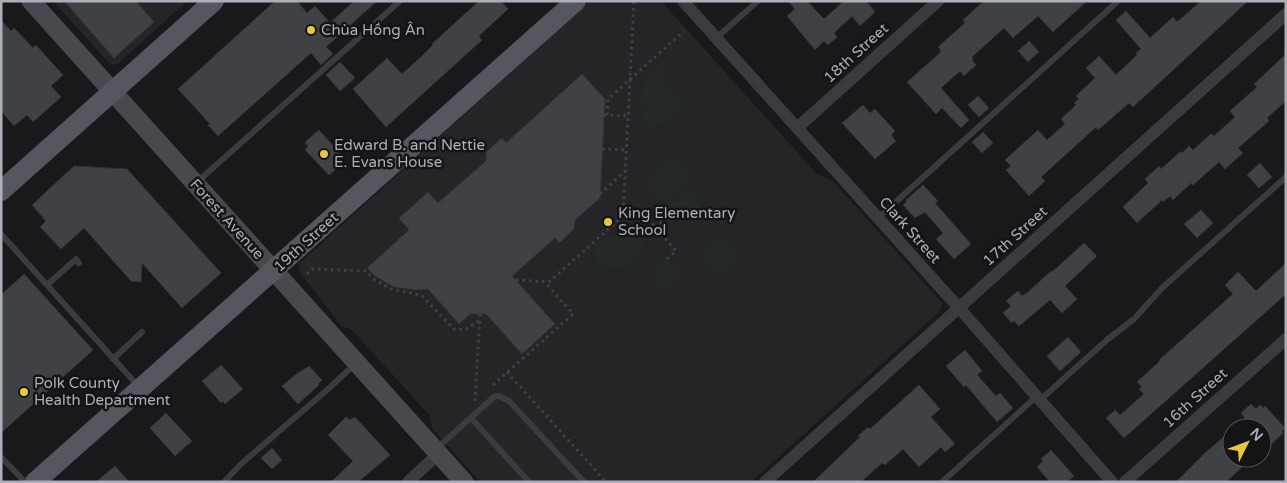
<svg xmlns="http://www.w3.org/2000/svg" width="1287" height="483" font-family="'Varela Round',sans-serif">
	<rect width="100%" height="100%" fill="#19181a"/>
	<path fill="#252527" d="M53 1H187L120 62 114 65 109 63Z
		M590 1H661L816 173 834 182 942 303 940 311 751 482H480L432 428 430 416 352 330 341 326 299 271V264L301 262Z"/>
	<path fill="#232a25" d="M662 64 664 66 657 73 686 105 671 119 669 118 661 124 659 121 652 128 642 116 648 110 646 107 639 105 647 77Z
		M674 158 691 177 665 201 647 182Z
		M687 190 701 206 685 221 670 205Z
		M624 232 641 238 643 242 639 255 632 263C621 269 601 270 595 257 596 244 612 235 624 232Z
		M723 236 742 258 720 278 700 256Z
		M666 257 681 273 664 288 649 272Z"/>
	<path fill="#404144" stroke="#333336" d="M64 1H136L154 22 114 58Z
		M275 1H297L307 13 315 6 330 23 354 1H377L326 47 333 54 321 65 311 53 218 136 208 125 210 124 178 89Z
		M479 1H501L508 9 480 35 479 37 482 40 386 127 353 89 387 58 402 74 421 57 433 45 432 44Z
		M788 1H807L824 19 844 1H866L875 12 860 26 852 16 834 33 837 37 828 45 824 41 815 50 787 16 795 9Z
		M984 1H1087L1053 32 1038 16 1013 38 1004 28 972 57 973 59 972 60 976 65 964 76 960 71 941 88 969 120 961 128 942 108 936 114 907 82 941 52 939 51 941 50 938 47 965 23 963 20Z
		M1201 1H1248L1133 107 1129 103 1098 130 1096 127 1041 177 1045 181 1029 196 1006 170 1011 166 1005 160 1038 130 1047 140 1065 124 1061 119 1076 105 1074 103 1079 99 1076 96 1095 78 1086 68 1099 56 1116 75 1137 55 1136 53 1141 49 1116 20 1126 11 1150 38 1173 17 1177 22Z
		M1 20 11 31 14 28 33 48 36 45 63 75 51 86 61 97 33 122 27 115 14 126 1 111Z
		M1029 41 1039 52 1028 62 1018 51Z
		M1286 54V101L1267 118 1269 121 1238 148 1243 153 1225 169 1219 162 1193 185 1191 183 1173 200 1170 196 1163 202 1162 200 1137 223 1123 207 1148 183 1145 179 1159 166 1161 169 1180 152 1182 153 1189 146 1193 150 1211 134 1214 136 1235 117 1230 111 1257 87 1254 84Z
		M340 62 355 78 340 91 326 75Z
		M582 74 605 99 600 198 575 220 574 229 559 243 555 238 512 276 555 324 522 354 486 314H470L459 324 428 289 416 290 394 287 375 276 367 268 409 230 399 218 428 192 438 203 486 161V152L502 138 506 143Z
		M978 96 989 108 979 117 968 105Z
		M863 105 870 113 875 109 895 131 891 135 896 141 875 159 842 123Z
		M319 130 344 158 340 161 342 164 329 175 305 150 308 146 305 142Z
		M983 132 993 143 982 153 972 142Z
		M1260 163 1272 177 1259 188 1247 175Z
		M74 166 127 169 221 273 182 308 142 263 141 282 131 281 84 228 61 249 40 227 46 221 32 205Z
		M923 185 938 201 935 203 971 244 954 259 936 239 943 233 925 212 915 218 903 205 907 201 906 200Z
		M1201 210 1213 223 1197 238 1184 224Z
		M1084 243 1097 256 1065 286 1077 299 1062 313 1050 300 1019 326 1014 321 1012 323 1003 313 1011 306 1006 301 1018 291 1022 296 1027 293 1051 271 1052 272Z
		M1286 263V294L1124 438 1106 418 1115 410 1120 415 1144 394 1139 389 1142 387 1137 382 1160 361 1159 360 1233 294 1225 285 1238 272 1256 291Z
		M24 274 93 350 1 433V295Z
		M1068 337 1081 352 1060 371 1047 356Z
		M965 350 982 371 977 375 996 396 1000 393 1013 408 997 422 966 385 964 387 946 366Z
		M221 365 243 389 225 404 223 401 221 403 202 381Z
		M309 366 322 380 318 384 319 385 298 404 282 386 295 375Z
		M919 385 940 409 931 417 955 444 945 452 941 447 919 467 903 449 885 465 882 463 861 482H813L860 437 858 436 868 427 870 429Z
		M1251 404 1256 409 1260 405 1263 408 1265 406 1285 428 1282 431 1283 433 1262 453V428H1234L1245 418 1241 413Z
		M166 413 192 441 175 456 150 428Z
		M346 417 350 420 355 417 390 455 358 482H331L353 461 328 435Z
		M1232 430V458H1252L1226 482H1176L1205 453Z
		M272 448 282 460 272 469 261 458Z
		M1051 450 1074 476 1067 482H1050L1037 467 1043 461 1041 459Z
		M115 466 129 482H96Z"/>
	<g fill="none" stroke-linecap="round" stroke-linejoin="round">
		<path stroke="#404146" stroke-width="3" stroke-dasharray="2.5 4" stroke-linecap="butt" d="M604 115 628 116
			M607 115 608 99 684 31
			M602 149 626 150
			M600 194 625 171
			M623 216 646 217 676 251 667 259
			M655 228 675 210
			M307 274 312 269 365 271 375 280 391 289 421 295 455 330 466 329 480 320
			M516 280 549 282 623 216 634 1
			M507 372 606 482
			M493 385 573 314 545 282
			M475 401 480 314"/>
		<path stroke="#3a3a3f" stroke-width="6" d="M716 38 758 1
			M196 183 400 1
			M878 218 1118 1
			M1 234 139 387
			M47 285 76 259 79 263
			M113 359 142 332
			M1040 400 1108 339 1134 319 1162 288 1286 177
			M471 418 529 482
			M436 449 495 396H499L509 401 584 482
			M1 457 25 482
			M224 482 241 464 327 390 355 364
			M942 482 1037 396"/>
		<path stroke="#3a3a3f" stroke-width="12" d="M683 1 959 308 1112 482
			M797 128 938 1
			M408 482 438 454
			M765 482 1286 14
			M1125 482 1286 339"/>
		<path stroke="#48494f" stroke-width="19" d="M31 1 464 482"/>
		<path stroke="#56575e" stroke-width="20" d="M1 191 214 1
			M35 482 576 1"/>
	</g>
	<g fill="#e6c645" stroke="#141315" stroke-width="2">
		<circle cx="311" cy="30" r="5"/>
		<circle cx="324" cy="154" r="5"/>
		<circle cx="608" cy="222" r="5"/>
		<circle cx="24" cy="392" r="5"/>
	</g>
	<g text-anchor="middle" stroke-width="5" stroke-linejoin="round" paint-order="stroke">
		<g font-size="15" fill="#acaeb9" stroke="#141315" text-anchor="start">
			<text x="321" y="35">Chùa Hồng Ân</text>
			<text x="334" y="150">Edward B. and Nettie<tspan x="334" dy="17">E. Evans House</tspan></text>
			<text x="618" y="218">King Elementary<tspan x="618" dy="17">School</tspan></text>
			<text x="34" y="388">Polk County<tspan x="34" dy="17">Health Department</tspan></text>
		</g>
		<g font-size="15" fill="#acaeb9" stroke="#141315">
			<text transform="translate(856 53) rotate(-42)" y="5">18th Street</text>
			<text transform="translate(227 219) rotate(48)" y="5">Forest Avenue</text>
			<text transform="translate(910 230) rotate(48)" y="5">Clark Street</text>
			<text transform="translate(1015 236) rotate(-42)" y="5">17th Street</text>
			<text transform="translate(306 242) rotate(-42)" y="5">19th Street</text>
			<text transform="translate(1195 398) rotate(-42)" y="5">16th Street</text>
		</g>
	</g>
	<rect width="1287" height="483" fill="none" stroke="#acaeb9" stroke-width="5"/>
	<g transform="translate(1247 443) rotate(48)"><circle r="24" fill="#141315" stroke="#515157"/>
	<path d="M0-4L9 19L0 12L-9 19Z" fill="#e6c645"/>
	<text y="-8" font-size="14" font-weight="bold" text-anchor="middle" fill="#acaeb9">N</text>
	</g>
</svg>
